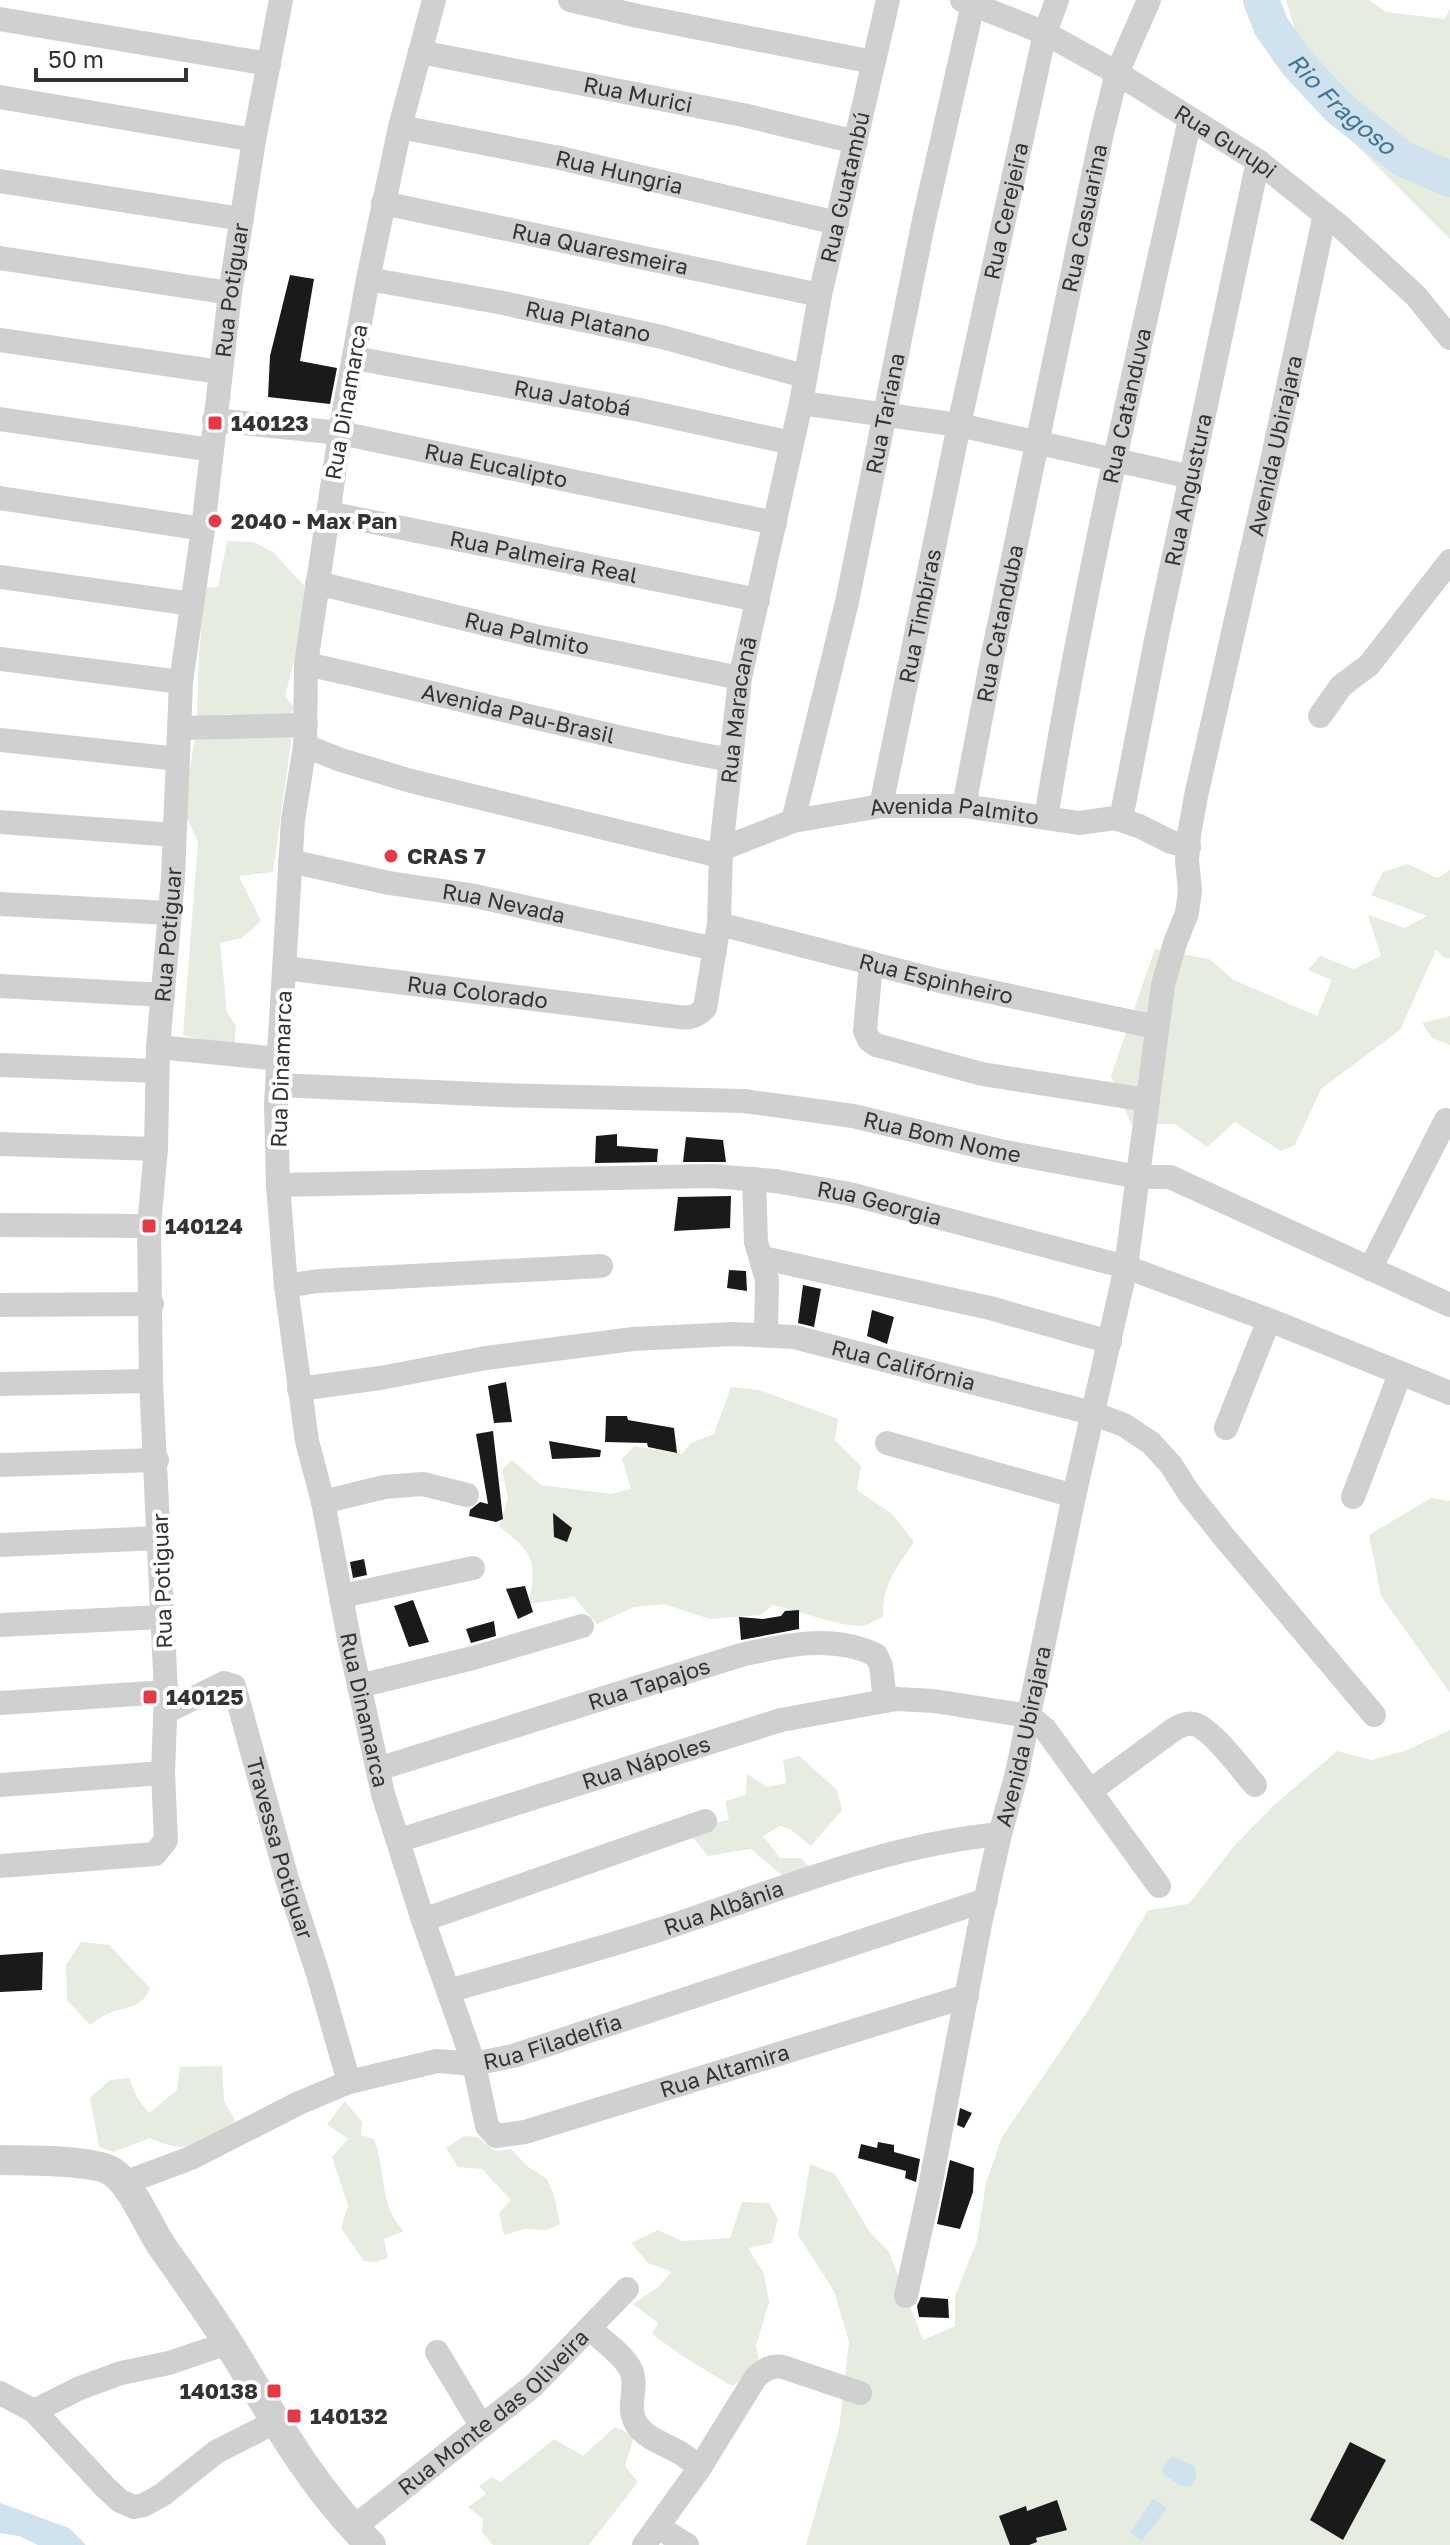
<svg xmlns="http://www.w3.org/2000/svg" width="1450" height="2545" font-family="'Golos Text',sans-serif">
	<rect width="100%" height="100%" fill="#fff"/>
	<path fill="#e6ecdf" d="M1286 0H1369L1386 12 1444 19 1450 9V239L1301 90 1297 37Z
		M227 541 253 542 273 552 310 592 285 697 295 708 288 717 248 718 231 714 197 718 199 654 205 588 218 587Z
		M292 735 273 872 239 876 261 921 242 938 220 943 227 1012 236 1026 234 1048 183 1035 198 842 183 809 195 738Z
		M1408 864 1437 878 1450 870V958L1446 959 1436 950 1400 1030 1321 1089 1295 1145 1281 1151 1235 1122 1207 1147 1175 1124H1131L1111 1076 1155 949 1209 959 1234 980 1317 1016 1332 980 1308 970 1320 956 1354 969 1381 956 1368 915 1405 928 1427 916 1371 895 1383 872Z
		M1450 1016V1045L1432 1038 1422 1023Z
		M731 1387 759 1390 838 1419 835 1440 861 1466 857 1490 892 1514 914 1542C897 1567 882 1585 883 1617 877 1619 871 1623 866 1625 847 1630 795 1609 773 1605L761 1615 710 1619 664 1604 634 1607 597 1624 574 1597 529 1604C537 1561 534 1552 499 1527L508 1497 502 1470 512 1460 541 1485 611 1494 631 1489 622 1459 634 1446 682 1454 691 1443 714 1434Z
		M1431 1498 1450 1501V1693L1381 1596 1369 1535Z
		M1450 1730V2545H806L839 2429 849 2342 834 2291 798 2235 810 2164 835 2174 869 2231 889 2252 923 2340 955 2326V2296L977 2241 986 2183 1002 2137 1091 2006 1148 1910 1189 1904 1235 1845 1272 1807 1337 1751 1371 1760 1405 1751Z
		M799 1756 837 1790 842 1810 811 1846 790 1829 780 1826 763 1836 780 1858H800L811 1868 785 1878 751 1849 708 1856 685 1828 729 1820 725 1801 746 1795 747 1774 767 1787 786 1783 783 1760Z
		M81 1942 109 1945 150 1988C141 2010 126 2006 107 2014 101 2017 95 2021 90 2025L67 2000 66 1965Z
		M222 2066 224 2100 235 2121C200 2143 191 2157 150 2138L113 2152 99 2147 90 2098 110 2080 129 2078 138 2099 149 2113 177 2090 180 2067Z
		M345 2101 362 2122 361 2135 374 2139C386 2169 379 2207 404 2231L384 2239 388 2258 377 2262 364 2261 341 2228 348 2205 332 2157 348 2139 327 2124Z
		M464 2136 477 2137 495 2151 511 2149 527 2166 547 2179 554 2195 560 2224 547 2230 524 2229 504 2235 499 2213 511 2200 482 2169 458 2167 446 2148Z
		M742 2202 769 2203 778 2219 772 2243 748 2248 764 2274 769 2302 756 2346 760 2366 732 2386 687 2359 652 2334 658 2323 633 2304 658 2287 672 2272 648 2263 631 2243 658 2230 682 2241 730 2238Z
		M615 2427 634 2436 625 2466 638 2482 589 2545H493L482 2532 483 2519 468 2507 486 2494 479 2486 492 2477 501 2482 554 2439 583 2456Z"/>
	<path fill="#cfe2ee" d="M1172 2456 1195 2466 1196 2478 1192 2486H1180L1163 2473V2467Z
		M1153 2499 1167 2508 1142 2541 1130 2532Z
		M0 2503 69 2528 86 2545H38L19 2536 0 2533Z"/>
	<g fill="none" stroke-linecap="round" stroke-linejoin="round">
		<path stroke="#cfe2ee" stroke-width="36" id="s1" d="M1261 0 1271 26 1297 63 1339 108 1403 159 1450 179"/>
	</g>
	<path fill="#1a1a1a" d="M290 275 314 279 300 361 337 368 330 404 268 397 270 356Z
		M617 1134V1146L658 1149 657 1162 595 1163 596 1136Z
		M686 1137 723 1140 726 1162H683Z
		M731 1196 730 1228 674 1231 678 1197Z
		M729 1270 746 1271 747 1291 727 1288Z
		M803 1285 821 1289 814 1327 798 1323Z
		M872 1310 894 1317 887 1344 867 1336Z
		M506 1382 512 1422 494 1423 488 1386Z
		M606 1416H627L628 1420 674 1428 677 1453 648 1447 647 1443 605 1442Z
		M493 1431 503 1519 496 1522 469 1516 470 1510 480 1502 488 1504 476 1434Z
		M549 1441 601 1450 600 1457 552 1459Z
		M553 1513 572 1528 567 1542 554 1537Z
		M364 1559 367 1575 353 1578 350 1562Z
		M525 1586 533 1612 518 1619 506 1589Z
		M413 1600 429 1642 409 1647 394 1606Z
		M799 1610V1629L741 1640 739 1617 763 1619 781 1616 785 1611Z
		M494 1621 496 1636 471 1643 466 1629Z
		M43 1952 42 1990 0 1992V1955Z
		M960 2108 972 2113 964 2128 957 2125Z
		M878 2142 894 2145V2152L920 2159 916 2182 905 2178 906 2171 858 2158 861 2144 877 2148Z
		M950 2160 974 2168 973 2192 960 2229 937 2224Z
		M921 2297 948 2299 949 2318 919 2317 917 2306Z
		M1350 2442 1386 2460 1343 2540 1310 2520Z
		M1057 2500 1067 2530 1036 2538 1037 2542 1029 2545H1010L999 2516 1026 2506 1027 2511Z"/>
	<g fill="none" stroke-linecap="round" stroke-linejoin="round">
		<g stroke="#d0d0d0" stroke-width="24">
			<path id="s2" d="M434 0 400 127 368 279 340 433 306 664 305 746 293 820 276 1103 278 1185 286 1286 307 1441 323 1502 350 1644 383 1794 423 1920 474 2064 487 2126 496 2136 525 2132 967 1996"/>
			<path d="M570 0 638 16 873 62"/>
			<path id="s3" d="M962 0 1045 33 1117 73 1258 161 1342 228 1416 296 1450 338"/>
			<path d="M0 19 269 64"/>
			<path id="s4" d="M420 52 743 115 856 142"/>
			<path d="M0 97 254 140"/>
			<path id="s5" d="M400 127 560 158 837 223"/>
			<path d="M0 181 242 219"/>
			<path id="s6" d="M383 203 820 295"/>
			<path d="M0 258 230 293"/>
			<path id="s7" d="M368 279 498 302 662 337 804 376"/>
			<path d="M0 340 220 372"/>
			<path id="s8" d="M354 358 640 410 792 443"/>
			<path d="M801 403 959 425 1191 477"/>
			<path d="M0 419 212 450"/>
			<path id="s9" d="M214 420 340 433 775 523"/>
			<path d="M0 498 203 529"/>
			<path id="s10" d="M328 513 758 600"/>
			<path d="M0 577 192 604"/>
			<path id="s11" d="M317 583 535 636 740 678"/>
			<path d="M0 659 181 682"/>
			<path id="s12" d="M306 664C448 695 587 733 730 760"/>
			<path d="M1320 716 1341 686 1369 665 1450 561"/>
			<path d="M180 728 306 725"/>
			<path d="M0 740 178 759"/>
			<path d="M305 746 341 760 411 781 720 856"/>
			<path id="s13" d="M881 806 959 425 1045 33 1057 0"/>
			<path id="s14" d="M964 806 993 654 1102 133 1117 73 1149 0"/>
			<path id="s15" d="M1046 818C1084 583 1139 352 1190 119"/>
			<path id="s16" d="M1121 819 1156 640 1258 161"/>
			<path id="s17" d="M793 821 847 602 924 220 973 4"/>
			<path d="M0 822 174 835"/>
			<path id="s18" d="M721 849 793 821 881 806H964L1079 823 1115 818 1139 826 1171 842 1189 847"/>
			<path id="s19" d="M290 861 389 883 470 895 715 949"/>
			<path d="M0 904 169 913"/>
			<path id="s20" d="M719 924 940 981 1156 1027"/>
			<path d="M871 963 865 1031 869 1040 876 1045 982 1074 1147 1100"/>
			<path id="s21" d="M285 968 670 1016C684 1018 694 1020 705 1008L719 924 721 849 740 678 801 403 820 295 888 0"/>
			<path d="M0 986 163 995"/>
			<path d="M158 1047 280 1059"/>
			<path d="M0 1065 156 1071"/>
			<path id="s22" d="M278 1085 501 1095 744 1101 853 1116 1000 1151 1139 1177H1170L1450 1305"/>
			<path d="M0 1144 156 1149"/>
			<path d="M754 1179 756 1242 767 1280 766 1335"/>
			<path id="s23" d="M278 1185 711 1176 775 1181 850 1194 1126 1267 1269 1320 1450 1393"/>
			<path d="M0 1225 149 1226"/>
			<path d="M763 1258 990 1308 1110 1342"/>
			<path d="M1370 1269 1446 1120"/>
			<path d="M286 1286 318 1281 601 1266"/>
			<path d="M0 1305 152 1304"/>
			<path d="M0 1384 151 1381"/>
			<path id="s24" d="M299 1389 380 1378 486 1358 633 1339 734 1334 794 1337 1092 1413 1124 1425 1151 1443 1171 1465 1189 1493 1224 1537 1374 1715"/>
			<path d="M1226 1428 1269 1320"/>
			<path d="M887 1443 1074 1496"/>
			<path d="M0 1465 157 1460"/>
			<path d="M1353 1497 1400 1374"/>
			<path d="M323 1502 384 1487 423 1484 467 1495"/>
			<path d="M0 1545 160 1538"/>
			<path d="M342 1596 473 1568"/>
			<path d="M0 1625 163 1617"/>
			<path d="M359 1686 473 1658 582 1626"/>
			<path d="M0 1703 166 1692"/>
			<path id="s25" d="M166 1712 224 1683 234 1686 287 1879 318 1974 349 2082"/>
			<path id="s26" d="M378 1769 741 1655C785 1645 833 1634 876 1655L881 1666 885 1701"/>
			<path d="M0 1785 163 1773"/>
			<path d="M1090 1791 1159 1886"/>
			<path id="s27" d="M400 1840 781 1720 896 1699 934 1701 1029 1716 1045 1729 1090 1791 1173 1730C1180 1726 1188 1721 1197 1725 1216 1734 1240 1768 1255 1785"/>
			<path id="s28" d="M0 1866 155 1854 166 1840 163 1773 166 1692 151 1381 149 1226 156 1149 158 1047 173 878 181 682 203 529 230 293 254 140 281 0"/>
			<path d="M423 1920 705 1821"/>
			<path id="s29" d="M448 1991C522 1970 598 1950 671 1926 779 1890 885 1845 1000 1834"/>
			<path id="s30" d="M124 2183 191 2158 299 2103 349 2082 437 2061 474 2064 513 2056 986 1900"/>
			<path id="s31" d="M906 2296 930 2187 980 1924 1000 1834 1017 1773 1074 1496 1126 1267 1163 985 1175 943 1187 913 1190 891 1187 860 1189 835 1196 796 1272 461 1325 214"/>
			<path d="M590 2329C603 2341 623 2354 631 2370 639 2388 625 2407 637 2425 652 2446 680 2445 699 2469"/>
			<path d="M437 2352 481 2425"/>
			<path d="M0 2393 34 2411 105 2487 120 2501 134 2507 144 2505 162 2495 216 2452 275 2422"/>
			<path d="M34 2411 80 2388 121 2373 169 2363 228 2343"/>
			<path d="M658 2527 687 2545"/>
			<path id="s32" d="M353 2528 533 2386 627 2289"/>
			<path d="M644 2545 699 2469 756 2377C765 2369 771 2365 783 2367L860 2393"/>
		</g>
		<path stroke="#d0d0d0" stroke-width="30" d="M0 2160C26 2161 96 2159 114 2173 132 2186 148 2225 161 2245 184 2278 208 2311 230 2346 272 2414 312 2489 371 2545"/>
	</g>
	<g fill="#e63946" stroke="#fff" stroke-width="3">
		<rect x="207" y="415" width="16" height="16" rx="4"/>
		<circle cx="215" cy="521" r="8"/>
		<circle cx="391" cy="856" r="8"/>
		<rect x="141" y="1218" width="16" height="16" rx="4"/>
		<rect x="142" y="1689" width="16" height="16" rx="4"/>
		<rect x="266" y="2383" width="16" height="16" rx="4"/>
		<rect x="286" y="2408" width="16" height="16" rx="4"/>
	</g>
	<g text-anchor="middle" stroke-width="8" stroke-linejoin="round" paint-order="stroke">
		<g font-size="22" fill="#333" stroke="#fff">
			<text dy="8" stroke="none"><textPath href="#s4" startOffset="222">Rua Murici</textPath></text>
			<text dy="8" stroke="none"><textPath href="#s3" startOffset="300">Rua Gurupi</textPath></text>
			<text dy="8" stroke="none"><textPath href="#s5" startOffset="224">Rua Hungria</textPath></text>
			<text dy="8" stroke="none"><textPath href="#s21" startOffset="1260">Rua Guatambú</textPath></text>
			<text dy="8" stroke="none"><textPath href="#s13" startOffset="608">Rua Cerejeira</textPath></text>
			<text dy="8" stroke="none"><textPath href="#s14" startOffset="600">Rua Casuarina</textPath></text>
			<text dy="8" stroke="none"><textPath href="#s6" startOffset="222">Rua Quaresmeira</textPath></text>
			<text dy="8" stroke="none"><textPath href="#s28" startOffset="1728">Rua Potiguar</textPath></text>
			<text dy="8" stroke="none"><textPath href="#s7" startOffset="224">Rua Platano</textPath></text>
			<text dy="8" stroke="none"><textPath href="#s8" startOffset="222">Rua Jatobá</textPath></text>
			<text transform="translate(346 402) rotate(-80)" y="8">Rua Dinamarca</text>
			<text dy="8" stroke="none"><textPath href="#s15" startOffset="420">Rua Catanduva</textPath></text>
			<text dy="8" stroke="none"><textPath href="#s17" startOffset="418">Rua Tariana</textPath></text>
			<text dy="8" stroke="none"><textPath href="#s31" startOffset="1890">Avenida Ubirajara</textPath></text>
			<text dy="8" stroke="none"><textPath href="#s9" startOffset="286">Rua Eucalipto</textPath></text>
			<text dy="8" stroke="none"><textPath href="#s16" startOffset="336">Rua Angustura</textPath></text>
			<text dy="8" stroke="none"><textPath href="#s10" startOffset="220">Rua Palmeira Real</textPath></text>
			<text dy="8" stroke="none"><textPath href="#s13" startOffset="194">Rua Timbiras</textPath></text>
			<text dy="8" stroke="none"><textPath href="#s14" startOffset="186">Rua Catanduba</textPath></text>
			<text dy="8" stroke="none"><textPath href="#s11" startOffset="216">Rua Palmito</textPath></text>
			<text dy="8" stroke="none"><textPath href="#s21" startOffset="726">Rua Maracanã</textPath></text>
			<text dy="8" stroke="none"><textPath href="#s12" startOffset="218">Avenida Pau-Brasil</textPath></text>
			<text dy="8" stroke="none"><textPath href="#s18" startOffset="240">Avenida Palmito</textPath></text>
			<text dy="8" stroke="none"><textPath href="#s19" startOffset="218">Rua Nevada</textPath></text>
			<text dy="8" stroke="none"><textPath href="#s28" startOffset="1080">Rua Potiguar</textPath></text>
			<text dy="8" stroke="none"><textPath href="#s20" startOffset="224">Rua Espinheiro</textPath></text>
			<text dy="8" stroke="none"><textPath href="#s21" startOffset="194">Rua Colorado</textPath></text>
			<text transform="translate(281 1069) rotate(-88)" y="8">Rua Dinamarca</text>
			<text dy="8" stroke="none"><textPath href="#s22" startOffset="668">Rua Bom Nome</textPath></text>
			<text dy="8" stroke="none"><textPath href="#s23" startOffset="604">Rua Georgia</textPath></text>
			<text dy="8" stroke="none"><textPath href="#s24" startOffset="612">Rua Califórnia</textPath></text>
			<text transform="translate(162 1581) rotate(-92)" y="8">Rua Potiguar</text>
			<text dy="8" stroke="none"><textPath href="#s26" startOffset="284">Rua Tapajos</textPath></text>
			<text dy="8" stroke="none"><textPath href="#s2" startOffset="1732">Rua Dinamarca</textPath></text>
			<text dy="8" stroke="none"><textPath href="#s31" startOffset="572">Avenida Ubirajara</textPath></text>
			<text dy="8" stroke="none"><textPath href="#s27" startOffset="258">Rua Nápoles</textPath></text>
			<text dy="8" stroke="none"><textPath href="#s25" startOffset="244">Travessa Potiguar</textPath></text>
			<text dy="8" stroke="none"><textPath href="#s29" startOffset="288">Rua Albânia</textPath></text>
			<text dy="8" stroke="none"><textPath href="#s30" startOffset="456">Rua Filadelfia</textPath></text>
			<text dy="8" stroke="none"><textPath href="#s2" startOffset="2418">Rua Altamira</textPath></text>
			<text dy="8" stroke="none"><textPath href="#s32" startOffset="182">Rua Monte das Oliveira</textPath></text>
		</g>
		<g font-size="22" font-weight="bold" fill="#333" stroke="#fff" text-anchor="start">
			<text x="231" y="431">140123</text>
			<text x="231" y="529">2040 - Max Pan</text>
			<text x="407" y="864">CRAS 7</text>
			<text x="165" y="1234">140124</text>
			<text x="166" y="1705">140125</text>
			<text x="258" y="2399" text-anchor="end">140138</text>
			<text x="310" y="2424">140132</text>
		</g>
		<g font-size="24" font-style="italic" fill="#3f7597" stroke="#fff">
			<text dy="8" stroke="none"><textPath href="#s1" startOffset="134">Rio Fragoso</textPath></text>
		</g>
	</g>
	<path d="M36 68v12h150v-12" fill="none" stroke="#333333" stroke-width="4"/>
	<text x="48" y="68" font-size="24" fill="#333333" stroke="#ffffff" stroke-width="6" paint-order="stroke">50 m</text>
</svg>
